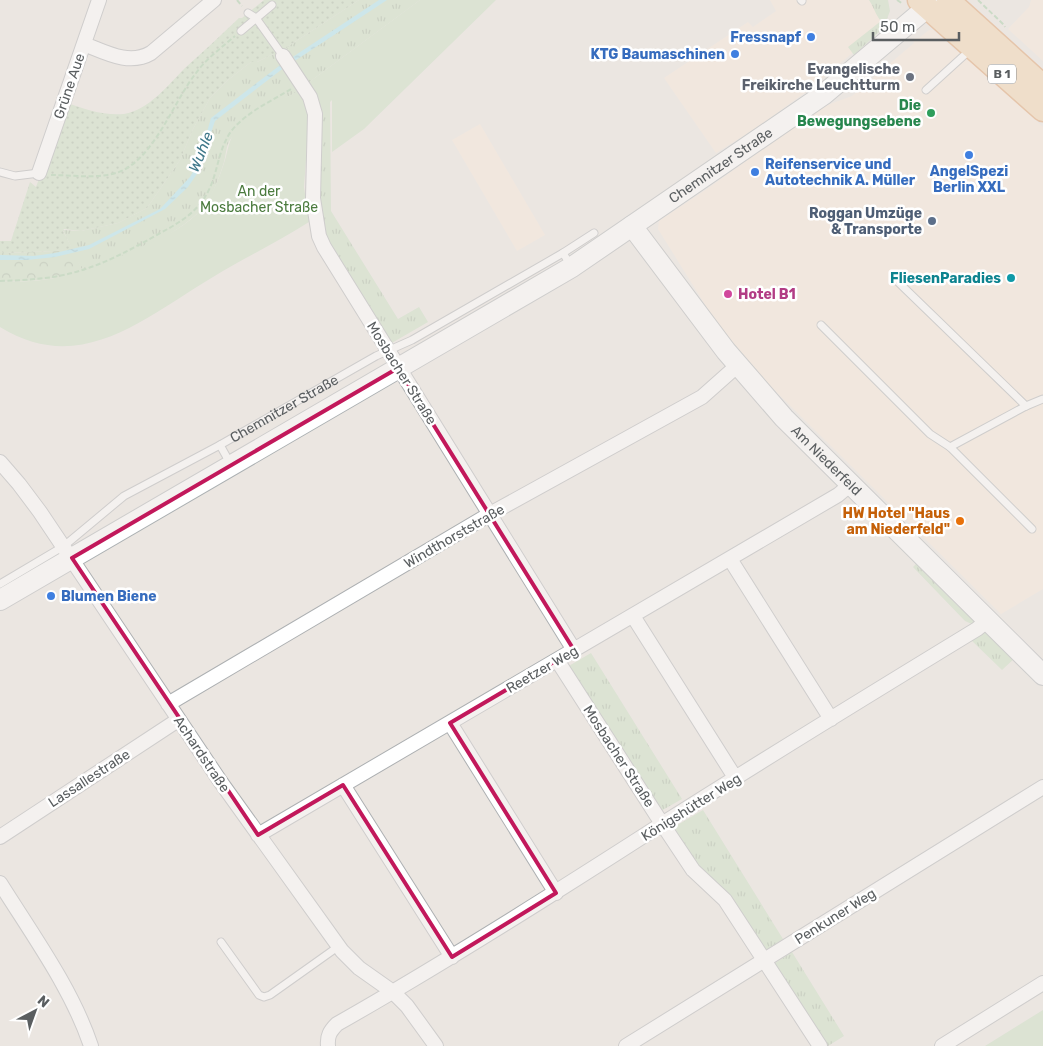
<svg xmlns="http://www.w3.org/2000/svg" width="1043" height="1046" font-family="Rubik,sans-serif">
	<defs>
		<pattern id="grass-tufts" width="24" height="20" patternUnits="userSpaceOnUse" patternTransform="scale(1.25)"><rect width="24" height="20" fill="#c9e0c1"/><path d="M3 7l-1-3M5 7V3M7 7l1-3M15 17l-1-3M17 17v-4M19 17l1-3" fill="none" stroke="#a6b9a0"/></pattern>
		<pattern id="forest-crowns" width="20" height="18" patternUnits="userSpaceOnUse" patternTransform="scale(1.25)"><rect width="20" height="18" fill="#c9e0c1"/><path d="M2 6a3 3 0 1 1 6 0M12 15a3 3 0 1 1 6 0" fill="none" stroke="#a6b9a0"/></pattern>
		<pattern id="park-dots" width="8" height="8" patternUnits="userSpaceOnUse" patternTransform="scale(1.25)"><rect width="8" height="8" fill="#c9e0c1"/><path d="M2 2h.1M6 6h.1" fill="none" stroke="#a6b9a0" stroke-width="1.8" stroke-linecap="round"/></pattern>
		<pattern id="water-ripples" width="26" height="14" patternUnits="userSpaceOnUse" patternTransform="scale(1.25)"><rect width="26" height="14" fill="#a9e7f3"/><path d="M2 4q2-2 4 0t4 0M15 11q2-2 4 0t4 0" fill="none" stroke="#8dbec8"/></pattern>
	</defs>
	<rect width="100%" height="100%" fill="#ebe6e1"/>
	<path fill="#f9e9d9" d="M770 0H869L884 21 877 32 810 89 756 128 716 153 664 78 748 22 753 27 776 11Z
		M1031 0H1043V61L1008 29 1029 7Z
		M929 30H933L956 51H959L1043 127V589L1001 614 732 348 658 229 659 221 707 189 822 107 852 96 914 43 913 40 916 38H919Z
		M480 124 545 235 517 251 452 140Z"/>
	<path fill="url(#grass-tufts)" d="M359 0H420L308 83 287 47Z
		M869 0H888L890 11 885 24 878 33 854 55 848 47 881 21C875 14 874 7 869 0Z
		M273 54 290 79 301 90C276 103 247 115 230 140 226 146 226 155 224 162 219 178 212 198 201 210 172 239 121 258 83 272L63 230 81 231 118 223 147 208 180 160 193 129 210 98 228 80 251 62H257Z
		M318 97 330 98 331 211 398 319 419 307 428 322 390 344 339 264 324 232 319 203 322 121 321 108Z
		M916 564 961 609 966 608 976 621 974 625 965 621 913 567Z
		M983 631 986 632 1016 657 1002 670 969 638Z
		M591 653 682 799 659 812 567 667Z
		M703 810 783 939 767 950 759 941 732 903 692 859 674 827Z
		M792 952 844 1036 828 1046 772 965Z"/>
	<path fill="url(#forest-crowns)" d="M72 247 83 272C55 279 28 283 0 281V251L6 253 56 251Z"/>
	<path fill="url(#park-dots)" d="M264 0H359L287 47 290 52 277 61 273 54 257 62H251L228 80 210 98 193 129 180 160 147 208 118 223 81 231 64 229 63 231 72 248 56 251 5 253 0 251V241H11L30 182 36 187 67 103C85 109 104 116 124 114 149 110 168 85 185 68 203 52 221 35 239 18H242Z"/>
	<path fill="#c9e0c1" d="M420 0H496L364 129 332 152V100L321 111 317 96 308 83Z
		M301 90 310 103 304 187 309 222C278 242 244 258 213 277 144 318 81 377 0 327V281C56 285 96 268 145 245 165 236 188 226 202 208 213 195 220 176 225 160 228 150 229 138 237 129 253 111 280 101 301 90Z
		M1043 1010V1046H985Z"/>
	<path fill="url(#water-ripples)" d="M379 0H387L281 70 215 121 197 174 188 187 165 209 89 249 55 257 27 260H0V255L34 256 55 253 89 245 160 209 190 177 198 163 211 118 279 66Z"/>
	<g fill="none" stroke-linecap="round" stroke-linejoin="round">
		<defs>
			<g id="lane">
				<path d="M801 0 802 1"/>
				<path d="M248 13 256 18 283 56"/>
				<path d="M241 31 272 5"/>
				<path d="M926 90 970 50"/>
				<path d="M0 172 15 176 39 173"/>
				<path d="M563 253 594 233"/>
				<path d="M895 279 1026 406"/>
				<path d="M821 325 930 434 950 447 1032 529"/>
				<path d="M220 445 230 463"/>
				<path d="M950 447 1026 406 1043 399"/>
				<path id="s1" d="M0 584 64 546 124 496 220 445 376 356 412 340 563 253 571 266"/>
				<path d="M221 942 259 995 264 997 270 995 339 946"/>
			</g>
			<path id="street" d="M84 44C105 52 129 66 151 53L214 0
				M283 56 310 97 315 114 313 198 319 236 324 247 574 650
				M39 173 99 0
				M0 462 19 484 40 512 220 781 342 951 359 968 393 992 407 1006 436 1046
				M730 559 831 719
				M633 616 736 779
				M557 660 657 816 693 870 725 900 820 1046
				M168 704 490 514 702 397 738 365
				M450 723 556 893
				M343 785 452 957
				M258 835 838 495 851 484
				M0 837 178 720
				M0 883C32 934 72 989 91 1046
				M328 1046C327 1036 330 1031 337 1024 448 961 555 893 662 824 766 758 872 693 977 629L988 620
				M626 1046 1043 787
				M942 1046 1043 983"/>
			<g id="secondary">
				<path id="s2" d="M632 226 726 351 784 418 1043 675"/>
				<path id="s3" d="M0 600 572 267 823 95 936 0"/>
			</g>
			<path id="primary" d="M919 0 1043 110
				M948 0 1043 86"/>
		</defs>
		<use href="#lane" stroke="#adb0b2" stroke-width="9"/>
		<use href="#street" stroke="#adb0b2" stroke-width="16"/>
		<use href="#secondary" stroke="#acb1b3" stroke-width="22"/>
		<use href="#primary" stroke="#de9d67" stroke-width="25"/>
		<path stroke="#a4cea5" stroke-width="2" stroke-dasharray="5 2.5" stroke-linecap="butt" d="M237 0 242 6
			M897 0 903 4
			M978 0 1004 25 1005 27
			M51 175C72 175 95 179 116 173 153 162 173 102 196 73 207 58 221 48 235 36
			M0 281C26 280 54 279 79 271 106 263 130 250 155 236 173 226 191 217 203 200 217 180 216 160 226 140 236 117 270 102 291 89"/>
		<use href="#lane" stroke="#fff" stroke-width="7"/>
		<use href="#street" stroke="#fff" stroke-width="14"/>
		<use href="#secondary" stroke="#fff" stroke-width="20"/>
		<use href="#primary" stroke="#f4d6ad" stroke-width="22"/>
	</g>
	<path d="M0 0H1043V1046H0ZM398 368 574 650 450 723 556 893 452 957 343 785 258 835 72 558Z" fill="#ebe6e1" fill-opacity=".55" fill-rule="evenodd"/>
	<path fill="none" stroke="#c2185b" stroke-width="4" stroke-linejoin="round" d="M398 368 574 650 450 723 556 893 452 957 343 785 258 835 72 558Z"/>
	<g fill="#3f7fe0" stroke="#fff" stroke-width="2">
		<circle cx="811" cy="37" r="5"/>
		<circle cx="735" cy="54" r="5"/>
		<circle cx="969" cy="155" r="5"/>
		<circle cx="755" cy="172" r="5"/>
		<circle cx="51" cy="596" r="5"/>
	</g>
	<circle fill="#6b7280" stroke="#fff" stroke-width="2" cx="910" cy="77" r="5"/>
	<circle fill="#2e9e5b" stroke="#fff" stroke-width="2" cx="931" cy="113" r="5"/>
	<circle fill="#5c6f8a" stroke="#fff" stroke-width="2" cx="932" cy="221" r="5"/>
	<circle fill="#0f9aa8" stroke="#fff" stroke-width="2" cx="1011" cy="278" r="5"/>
	<circle fill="#d1479c" stroke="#fff" stroke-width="2" cx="728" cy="294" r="5"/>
	<circle fill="#e8710a" stroke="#fff" stroke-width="2" cx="960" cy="521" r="5"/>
	<g text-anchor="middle" stroke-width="5" stroke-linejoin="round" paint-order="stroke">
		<rect fill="#fff" stroke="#8c8e90" stroke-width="1" x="988" y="64.5" width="28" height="19" rx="4"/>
		<g font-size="12" font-weight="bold" fill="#5a5e60">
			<text x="1002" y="78">B 1</text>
		</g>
		<g font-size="14" font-weight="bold" fill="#366cbe" stroke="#fff" text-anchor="end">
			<text x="801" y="42">Fressnapf</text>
			<text x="725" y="59">KTG Baumaschinen</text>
			<text x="765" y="169" text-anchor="start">Reifenservice und<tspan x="765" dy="16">Autotechnik A. Müller</tspan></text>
			<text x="969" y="176" text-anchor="middle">AngelSpezi<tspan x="969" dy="16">Berlin XXL</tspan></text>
			<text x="61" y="601" text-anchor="start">Blumen Biene</text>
		</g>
		<g font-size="14" font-weight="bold" fill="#5b616d" stroke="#fff" text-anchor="end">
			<text x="900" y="74">Evangelische<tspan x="900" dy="16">Freikirche Leuchtturm</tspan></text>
		</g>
		<g font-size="14" fill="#5a5e60" stroke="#fff">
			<text transform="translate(69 86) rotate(-71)" y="5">Grüne Aue</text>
			<text dy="5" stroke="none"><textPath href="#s3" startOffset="842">Chemnitzer Straße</textPath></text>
			<text transform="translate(402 373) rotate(58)" y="5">Mosbacher Straße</text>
			<text dy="5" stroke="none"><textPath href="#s1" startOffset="335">Chemnitzer Straße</textPath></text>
			<text dy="5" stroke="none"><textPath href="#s2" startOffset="305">Am Niederfeld</textPath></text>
			<text transform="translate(454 536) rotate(-30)" y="5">Windthorststraße</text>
			<text transform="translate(542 669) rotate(-30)" y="5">Reetzer Weg</text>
			<text transform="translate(202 754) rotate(56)" y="5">Achardstraße</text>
			<text transform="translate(619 756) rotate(57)" y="5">Mosbacher Straße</text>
			<text transform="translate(89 778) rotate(-33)" y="5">Lassallestraße</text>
			<text transform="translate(691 807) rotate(-32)" y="5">Königshütter Weg</text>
			<text transform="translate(835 916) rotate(-32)" y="5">Penkuner Weg</text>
		</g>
		<g font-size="14" font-weight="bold" fill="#27864d" stroke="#fff" text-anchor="end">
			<text x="921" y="110">Die<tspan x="921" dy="16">Bewegungsebene</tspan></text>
		</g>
		<g font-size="14" fill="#4b7b3e" stroke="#fff">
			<text x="259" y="196">An der<tspan x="259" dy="16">Mosbacher Straße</tspan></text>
		</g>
		<g font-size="14" font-weight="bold" fill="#4e5e75" stroke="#fff" text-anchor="end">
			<text x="922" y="218">Roggan Umzüge<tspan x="922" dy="16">&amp; Transporte</tspan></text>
		</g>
		<g font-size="14" font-weight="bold" fill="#0d838f" stroke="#fff" text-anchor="end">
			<text x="1001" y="283">FliesenParadies</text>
		</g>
		<g font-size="14" font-weight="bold" fill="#b23c85" stroke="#fff" text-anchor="start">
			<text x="738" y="299">Hotel B1</text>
		</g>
		<g font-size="14" font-weight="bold" fill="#c56008" stroke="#fff" text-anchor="end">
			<text x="950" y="518">HW Hotel "Haus<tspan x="950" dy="16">am Niederfeld"</tspan></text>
		</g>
		<g font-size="15" font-style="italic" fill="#40788a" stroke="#fff">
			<text transform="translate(201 152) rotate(-68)" y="5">Wuhle</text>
		</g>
	</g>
	<g transform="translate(35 1011) rotate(41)" stroke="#ffffff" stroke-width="4" paint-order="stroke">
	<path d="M0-4L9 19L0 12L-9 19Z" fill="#5a5e60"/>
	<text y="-8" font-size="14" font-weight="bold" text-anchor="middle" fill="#5a5e60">N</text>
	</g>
	<path d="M873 32v8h86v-8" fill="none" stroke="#5a5e60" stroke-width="2.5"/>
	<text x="880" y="32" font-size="15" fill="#5a5e60" stroke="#ffffff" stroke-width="4" paint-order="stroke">50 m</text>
</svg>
